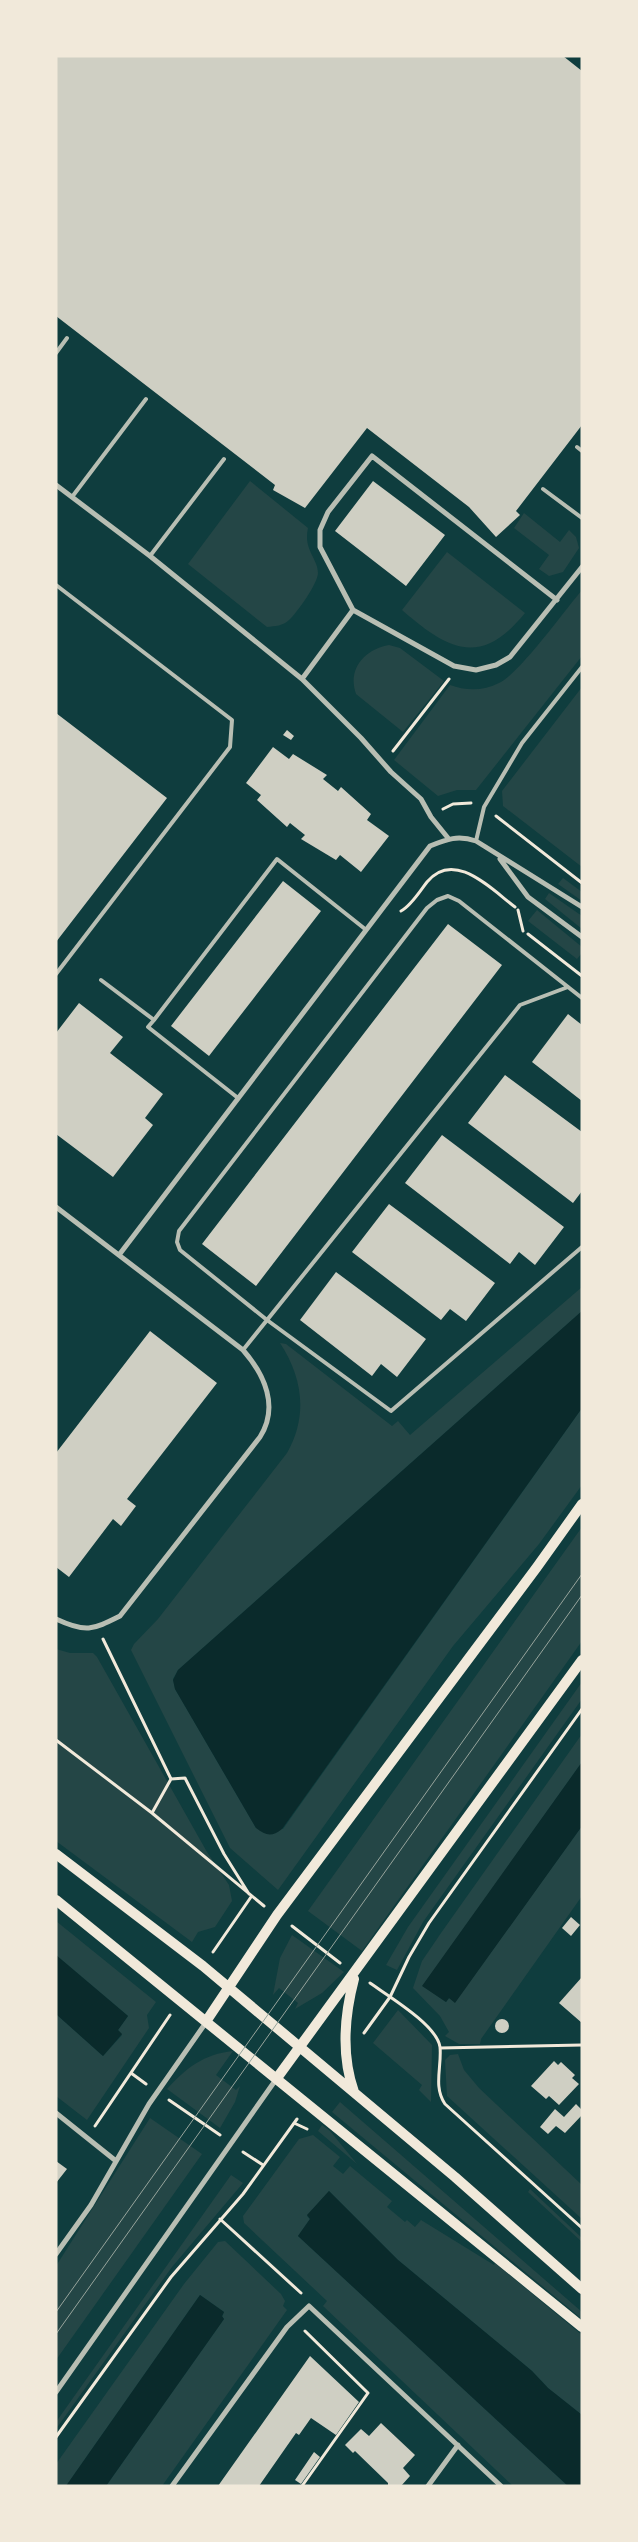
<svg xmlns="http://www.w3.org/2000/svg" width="638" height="2542" font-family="'Sofia Sans Condensed',sans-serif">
	<rect width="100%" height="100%" fill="#0f3d3e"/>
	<path fill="#244646" d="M250 481 308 528C303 550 318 558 318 573 318 583 297 613 289 620 283 626 275 626 267 627L188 564Z
		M524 513 560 542 569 530 576 537 579 548 563 572 549 576 539 569 549 555 514 528Z
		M447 552 525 613C481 667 449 651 402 610Z
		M582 590V656L476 790H457L438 796 394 760 450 685C466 691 484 691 499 683 519 674 565 610 582 590Z
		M389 645 400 648 444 681 403 732 356 694C347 669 365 649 389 645Z
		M582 687V867L503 806 502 791Z
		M563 878 582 892V901L558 884Z
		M549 893 582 916V929L545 899Z
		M537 910 582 947V953L577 959 528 921Z
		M582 1287V1311L178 1670 173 1679 175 1689 256 1828 283 1829 582 1408V1485L539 1544 453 1646 278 1890 230 1848 131 1650 134 1644 158 1619 287 1453C308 1416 303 1378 280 1343L286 1344 392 1426 398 1421 410 1435Z
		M582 1527V1641L362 1951 308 1911Z
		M56 1649 70 1653H93L97 1657 207 1852 229 1885 232 1901 215 1927 198 1932 192 1942 56 1841Z
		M582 1682V1699L423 1922 397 1970 386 1965 408 1927Z
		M582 1734V1762L423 1986 446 2002 449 1998 455 2002 582 1826V1896L481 2039 480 2044H459L445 2036 449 2032 440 2016 413 1988 422 1961 441 1933Z
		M56 1921 156 2002 147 2015 149 2028 87 2120 56 2096V2014L103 2056 122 2035 118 2030 128 2016 56 1955Z
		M292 1935 344 1972 322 1993 295 2009 298 2003 279 1988 273 1995 280 1958Z
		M398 2010 432 2045 431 2102 419 2090 422 2085 373 2043Z
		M233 2051 216 2075 236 2090 240 2086 235 2102 220 2128 167 2089C186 2068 204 2054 233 2051Z
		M458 2054 464 2070 479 2088 582 2185V2219L447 2096 445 2060 450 2055Z
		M340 2102 582 2312V2319L332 2112Z
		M150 2118 202 2154 56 2360V2266Z
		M322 2125 330 2131 357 2164 318 2131Z
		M313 2135 340 2157 333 2166 343 2174 350 2166 392 2201 387 2207 405 2222 407 2220 415 2227 421 2220 494 2265 495 2263 582 2335V2415L548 2388 532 2371 398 2260 329 2191 307 2216 310 2219 298 2236 568 2486H513L323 2306 327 2301 244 2223 243 2216 299 2139Z
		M231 2175 243 2183 172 2267 56 2429V2422Z
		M530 2189 582 2238V2242L528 2192Z
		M225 2241 281 2294 285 2301 283 2306 287 2310 162 2486H106L224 2319 222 2317 224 2312 200 2295 66 2486H56V2464L184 2284 218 2242Z"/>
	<path fill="#0a2a2b" d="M582 1311V1408L282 1829C272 1837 266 1836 256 1828L175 1689 173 1680 178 1670Z
		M582 1762V1826L455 2003 449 1998 446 2002 422 1986Z
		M56 1955 128 2016 118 2030 122 2034 103 2056 56 2014Z
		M329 2191 398 2260 532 2371 548 2388 582 2415V2486H568L298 2236 310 2219 307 2215Z
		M200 2295 224 2312 222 2316 224 2319 106 2486H66Z"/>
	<path fill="#cfcfc3" d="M56 56H563L582 71V425L516 511 520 515 496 537 469 507 367 428 305 508 273 490 275 485 56 316Z
		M373 481 445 535 406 586 335 531Z
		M56 713 167 798 56 942Z
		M287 730 294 736 291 740 283 735Z
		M273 747 289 759 293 754 327 775 323 779 338 791 341 787 371 814 367 820 389 836 361 872 340 855 336 860 301 839 305 835 290 823 287 827 257 800 261 795 246 783Z
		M283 881 321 911 209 1056 171 1026Z
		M448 924 502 965 256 1286 202 1244Z
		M79 1003 123 1037 110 1053 163 1094 145 1118 153 1125 113 1177 56 1134V1033Z
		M568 1014 582 1025V1101L532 1062Z
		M505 1075 582 1132V1191L573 1203 468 1123Z
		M442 1135 564 1227 535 1265 519 1252 510 1264 405 1183Z
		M389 1204 495 1283 466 1321 450 1309 441 1320 352 1252Z
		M336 1272 426 1339 397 1377 381 1364 372 1376 300 1320Z
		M150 1331 217 1383 127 1499 136 1506 121 1526 113 1519 69 1577 56 1567V1453Z
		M571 1917 580 1925 571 1936 562 1928Z
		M582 1977V2023L559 2003Z
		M495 2026a7 7 0 1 1 14 0a7 7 0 1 1-14 0Z
		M554 2061 558 2065 561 2062 575 2075 572 2078 579 2084 559 2105 549 2096 546 2099 531 2086Z
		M576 2104 582 2110V2115L565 2133 556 2126 548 2134 540 2127 555 2109 564 2117Z
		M56 2161 67 2169 56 2183Z
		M310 2356 359 2402 336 2435 311 2418 299 2435 296 2433 259 2486H218Z
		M381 2423 415 2455 403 2468 410 2476 401 2486H388V2483L355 2451 353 2453 345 2445 361 2429 369 2436Z
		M314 2452 320 2457 301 2484 295 2480Z"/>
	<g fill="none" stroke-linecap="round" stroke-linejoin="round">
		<path stroke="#f1e9da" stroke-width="3" d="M393 751 449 679
			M443 809 453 804 471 803
			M496 816 582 883
			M518 910 523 931
			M401 911C411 906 420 891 427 882 454 849 491 889 515 907
			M528 934 582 976
			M103 1639 171 1779
			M56 1740 152 1813 264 1906
			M171 1779 185 1778 224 1854 249 1894
			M152 1813 171 1779
			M292 1926 340 1963
			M213 1952 251 1897
			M370 1983C388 1996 437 2025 440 2047 442 2067 433 2086 445 2104L582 2228
			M364 2033 390 1997 409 1957 429 1923 582 1709
			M440 2048 582 2045
			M131 2073 146 2084
			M169 2100 220 2135
			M294 2123 307 2129
			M95 2126 170 2015
			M243 2152 263 2165
			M220 2219 301 2293
			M56 2437 171 2277 243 2194 297 2119
			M302 2486 368 2393 305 2331"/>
		<path stroke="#b8beb3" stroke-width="4" d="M56 353 67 338
			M577 447 582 451
			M543 489 582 518
			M72 497 146 399
			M150 556 224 459
			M56 585 232 720 230 747 56 974
			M476 841 484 807 522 743 582 667
			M101 980 154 1020
			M582 998 459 901 448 896 437 900 427 908 179 1231 177 1242 180 1250 267 1320 391 1411 582 1247
			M238 1098 148 1027 154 1020 277 859 365 929
			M243 1350 520 1005 568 987"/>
		<path stroke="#b8beb3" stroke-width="5" d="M56 485 150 556 302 679 353 610
			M557 600 372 456 328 512 320 530V547L353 610 454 666 476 670 496 665 510 657 582 567
			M302 679 361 738 391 772 421 799 431 817 448 838
			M500 859 528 897 582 937
			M56 1207 243 1350C265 1375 279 1407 260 1437L120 1616C92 1630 86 1633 56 1619
			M119 1255 430 846C447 839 458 835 476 841L582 907
			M56 2113 116 2161
			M56 2254 91 2205 149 2104 207 2021
			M56 2392 277 2078
			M172 2486 287 2327 309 2306 501 2486
			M428 2486 458 2445"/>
		<path stroke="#f1e9da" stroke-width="10" d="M56 1854 203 1966 455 2177 582 2289
			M56 1900 582 2327
			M207 2020 277 1915 537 1567 582 1504
			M277 2078 582 1660
			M354 2092C341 2055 344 2017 354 1979"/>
		<path stroke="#97a49c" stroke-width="1" d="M56 2312 582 1574
			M56 2334 582 1595"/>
	</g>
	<rect width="638" height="2542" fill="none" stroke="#f1e9da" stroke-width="115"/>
</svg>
